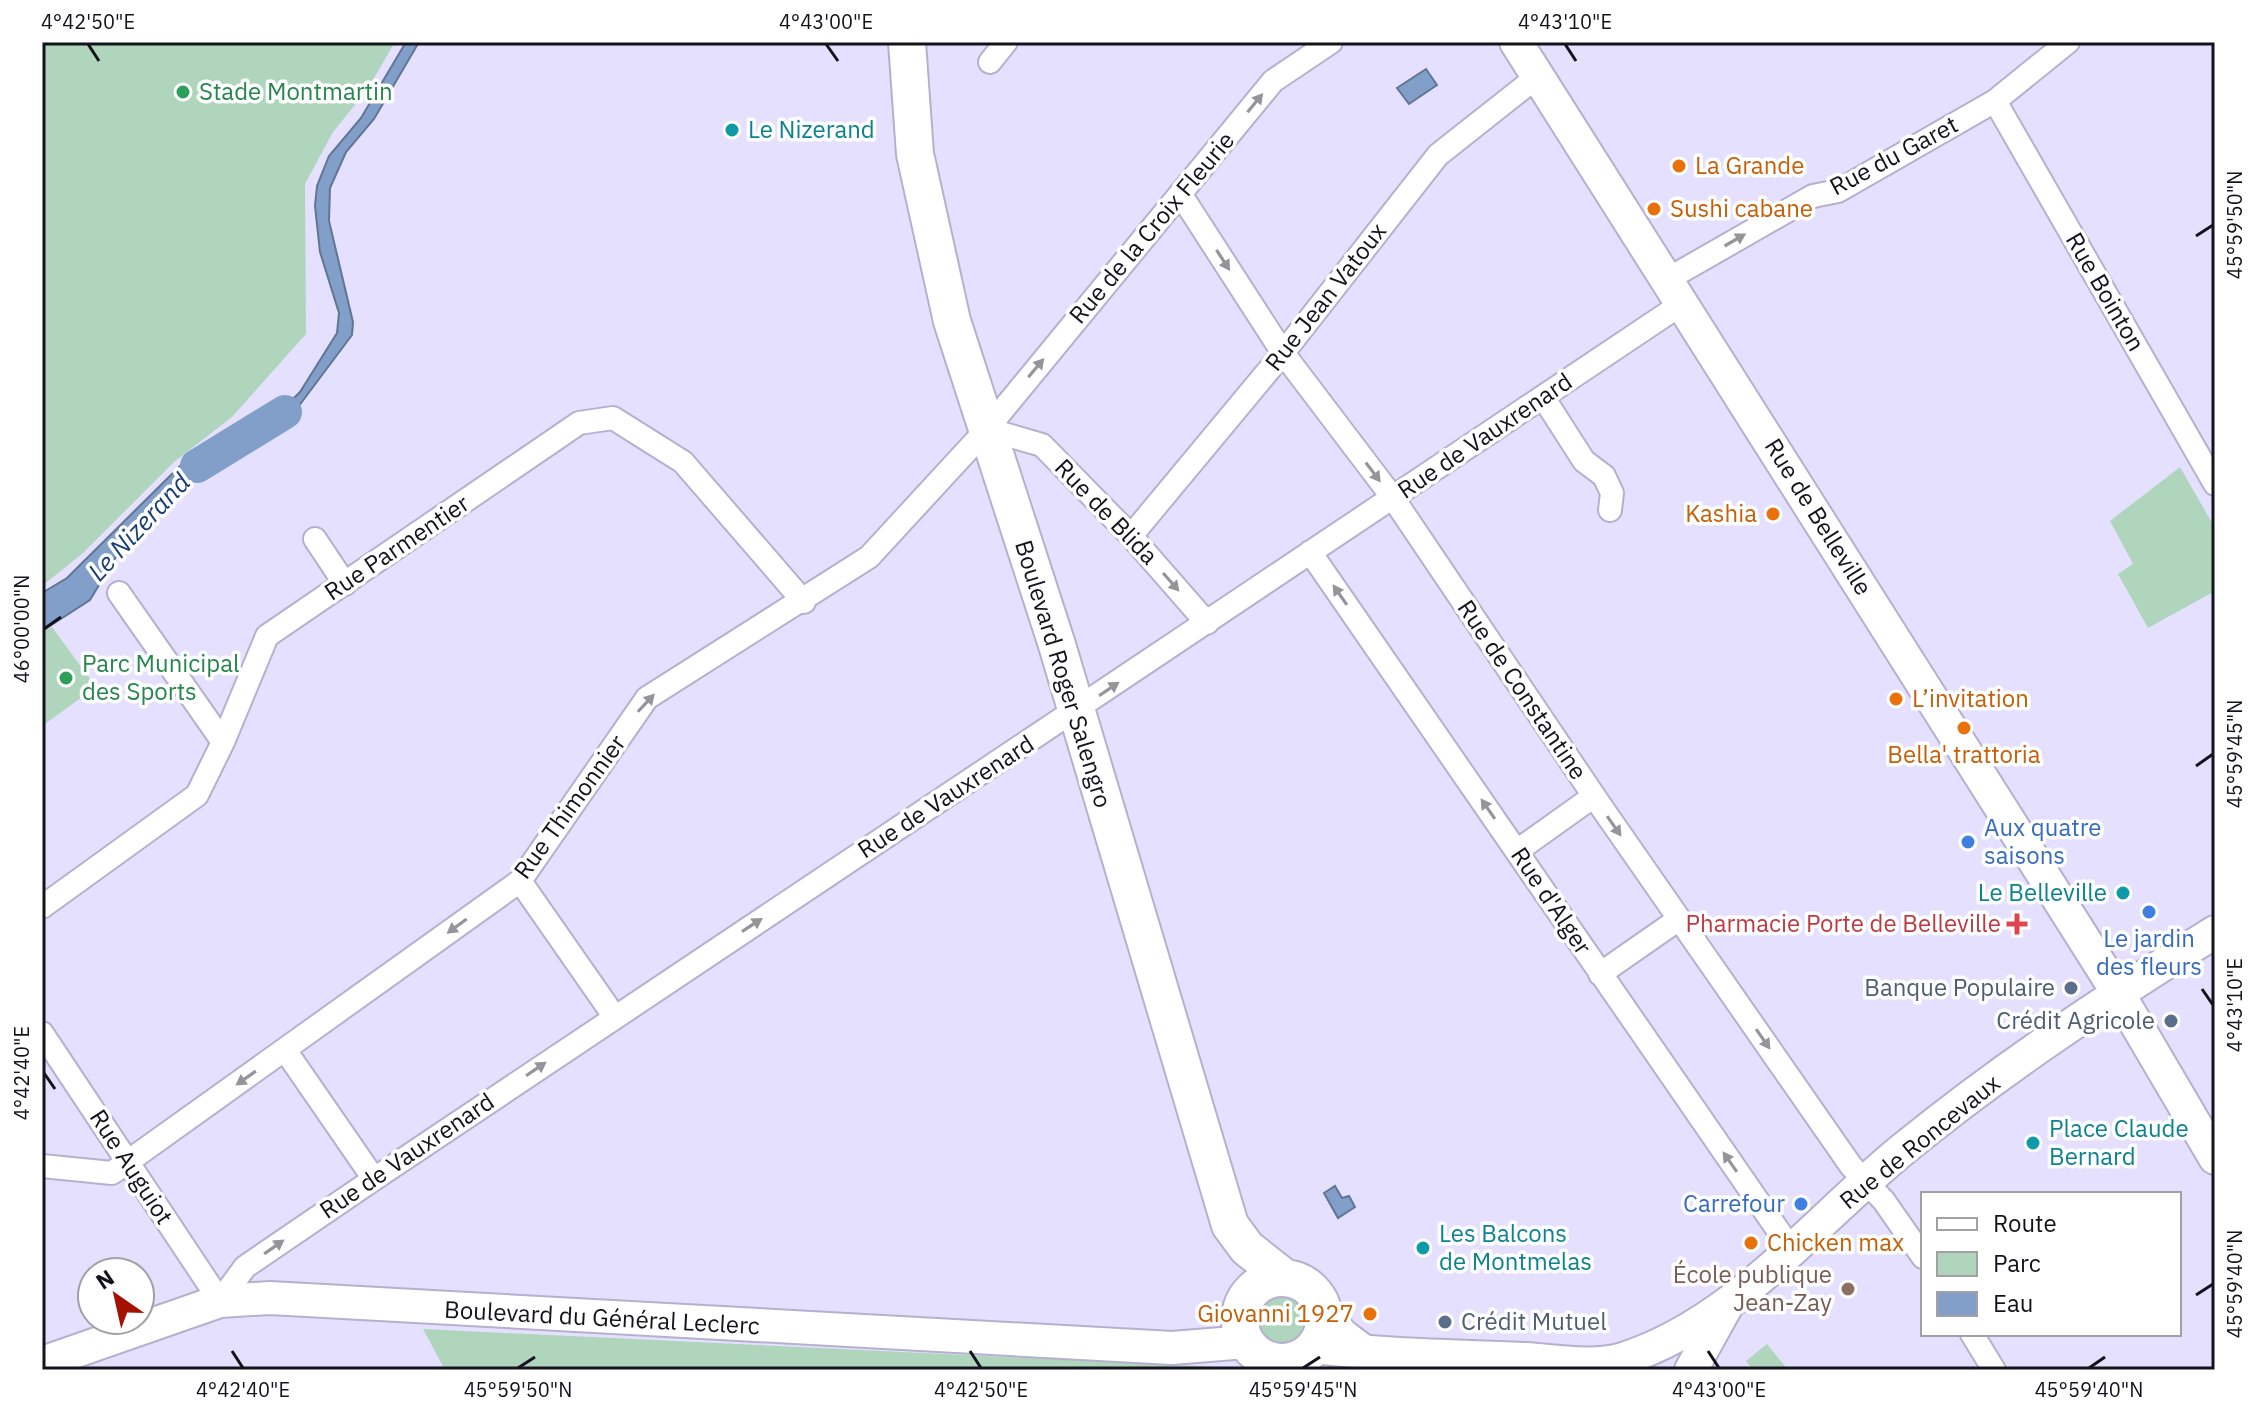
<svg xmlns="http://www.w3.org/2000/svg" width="2257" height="1412" font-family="'IBM Plex Sans',sans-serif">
	<rect width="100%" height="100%" fill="#e6e0ff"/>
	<path fill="#afd5bd" d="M42 42H395L367 90 333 132 305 184 306 334 232 417 174 462 83 553 42 586Z
		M2180 467 2215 528V591L2148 628 2118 574 2133 564 2110 521Z
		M52 627 96 687 42 726V631Z
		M1257 1319a26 26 0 1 1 52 0a26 26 0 1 1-52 0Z
		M423 1329 1240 1368 1244 1370H445Z
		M1767 1344 1788 1370H1753L1746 1361Z"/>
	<path fill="#829fc9" stroke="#617595" stroke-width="2" d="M406 42H419L374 119 346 152 330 188 329 221 353 322 352 335 298 407 250 443 242 428 286 406 300 392 337 333 339 313 320 252 315 206 317 186 329 156 361 118Z
		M1426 69 1437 85 1409 104 1397 88Z
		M231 434 241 449 181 482 126 540 90 600 42 631V593L67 578 188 458Z
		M1335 1186 1342 1198 1349 1196 1355 1207 1338 1218 1324 1193Z"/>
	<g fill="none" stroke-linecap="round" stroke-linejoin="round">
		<path stroke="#829fc9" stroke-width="34" d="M197 466 285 412"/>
		<defs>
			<path id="minor" d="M990 62 1006 42
				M1995 101 2215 484
				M1181 195 1283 353 1393 498 1600 805 1851 1166 1884 1201 1923 1257
				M1668 279 1813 196 1838 191 1995 101 2068 42
				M1543 397 1584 461 1604 476 1612 493 1610 510
				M987 429 1042 445 1131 536 1207 623
				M1131 536 1283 353 1438 155 1538 76
				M315 539 345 584
				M1310 552 1791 1249
				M119 593 223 742
				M1517 851 1594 796
				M520 881 614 1016
				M42 907 197 795 223 742 267 636 579 423 613 418 683 462 804 602
				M1600 974 1679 919
				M42 1033 220 1301 245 1267 374 1179 1683 303
				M285 1050 374 1179
				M42 1166 112 1173 520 881 647 698 869 557 987 429 1273 81 1331 42
				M1972 1334 1994 1370"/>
			<path id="secondary" d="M1516 42 2118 993 2215 1158
				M1323 1312 1342 1335 1362 1350
				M1314 1347C1384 1355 1456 1356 1526 1359 1557 1361 1593 1368 1623 1359 1735 1323 1814 1222 1902 1150 2001 1069 2107 999 2215 932
				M42 1363 220 1301 270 1298 1172 1348 1246 1342
				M1691 1370 1726 1307"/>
			<path id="primary" d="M907 42 915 154 952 321 1057 645 1230 1225 1247 1248 1285 1278
				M1240 1320a42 42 0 1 1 84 0a42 42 0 1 1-84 0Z"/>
		</defs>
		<use href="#minor" stroke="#b6b0ce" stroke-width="26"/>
		<use href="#secondary" stroke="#b6b0ce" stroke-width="36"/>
		<use href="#primary" stroke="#b6b0ce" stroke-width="40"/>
		<use href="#minor" stroke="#fff" stroke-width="22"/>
		<use href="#secondary" stroke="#fff" stroke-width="32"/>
		<use href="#primary" stroke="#fff" stroke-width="36"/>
	</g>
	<defs><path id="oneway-solid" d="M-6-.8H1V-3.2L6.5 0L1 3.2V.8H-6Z" transform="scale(2)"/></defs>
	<g fill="#959499">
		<use href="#oneway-solid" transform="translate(1255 103) rotate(-51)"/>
		<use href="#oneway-solid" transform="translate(1735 240) rotate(-30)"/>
		<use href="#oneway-solid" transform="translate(1223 260) rotate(57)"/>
		<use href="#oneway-solid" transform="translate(1036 368) rotate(-50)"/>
		<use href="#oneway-solid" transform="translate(1373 472) rotate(53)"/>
		<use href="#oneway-solid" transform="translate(1171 582) rotate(49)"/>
		<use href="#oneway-solid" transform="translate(1340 595) rotate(-125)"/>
		<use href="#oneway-solid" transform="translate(1109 689) rotate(-34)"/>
		<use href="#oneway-solid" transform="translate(646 703) rotate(-47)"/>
		<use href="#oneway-solid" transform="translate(1488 809) rotate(-125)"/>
		<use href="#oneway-solid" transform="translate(1614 826) rotate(55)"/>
		<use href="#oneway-solid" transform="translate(752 925) rotate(-33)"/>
		<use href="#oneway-solid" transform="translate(457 926) rotate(144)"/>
		<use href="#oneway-solid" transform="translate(1763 1039) rotate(55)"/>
		<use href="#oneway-solid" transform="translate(536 1069) rotate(-34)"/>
		<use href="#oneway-solid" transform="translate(246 1078) rotate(145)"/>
		<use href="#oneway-solid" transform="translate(1730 1162) rotate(-125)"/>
		<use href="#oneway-solid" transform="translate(274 1247) rotate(-35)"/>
	</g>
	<path fill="none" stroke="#14121c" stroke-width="3" d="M88 44 99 61M826 44 838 61M1565 44 1576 61M2196 236 2213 225M44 629 61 617M2196 766 2213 754M2202 989 2213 1005M44 1073 55 1089M2196 1295 2213 1284M232 1351 243 1368M970 1351 981 1368M1708 1351 1719 1368M518 1368 535 1357M1303 1368 1320 1357M2089 1368 2105 1357"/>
	<g fill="#2e9e5b" stroke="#fff" stroke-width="3">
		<circle cx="183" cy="92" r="8"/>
		<circle cx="66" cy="678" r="8"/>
	</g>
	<g fill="#0f9aa8" stroke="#fff" stroke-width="3">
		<circle cx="732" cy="130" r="8"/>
		<circle cx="2123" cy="893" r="8"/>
		<circle cx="2033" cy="1143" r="8"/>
		<circle cx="1423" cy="1248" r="8"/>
	</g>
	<g fill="#e8710a" stroke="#fff" stroke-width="3">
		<circle cx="1679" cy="166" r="8"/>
		<circle cx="1654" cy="209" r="8"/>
		<circle cx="1773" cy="514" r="8"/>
		<circle cx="1896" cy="699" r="8"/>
		<circle cx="1964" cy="728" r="8"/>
		<circle cx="1751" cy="1243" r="8"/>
		<circle cx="1370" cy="1314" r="8"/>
	</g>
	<g fill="#3f7fe0" stroke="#fff" stroke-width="3">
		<circle cx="1968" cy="842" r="8"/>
		<circle cx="2149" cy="912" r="8"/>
		<circle cx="1801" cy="1204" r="8"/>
	</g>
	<path fill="#e0444e" stroke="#fff" stroke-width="3" d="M2013 912h8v8h8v8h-8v8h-8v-8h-8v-8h8z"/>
	<g fill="#5c6f8a" stroke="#fff" stroke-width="3">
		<circle cx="2071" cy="988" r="8"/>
		<circle cx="2171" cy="1021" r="8"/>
		<circle cx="1445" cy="1322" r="8"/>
	</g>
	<circle fill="#8d6e63" stroke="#fff" stroke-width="3" cx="1848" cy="1289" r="8"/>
	<g text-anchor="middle" stroke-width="7" stroke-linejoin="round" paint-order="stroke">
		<g font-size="24" fill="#27864d" stroke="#fff" text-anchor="start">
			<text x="199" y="100">Stade Montmartin</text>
			<text x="82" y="672">Parc Municipal<tspan x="82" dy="28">des Sports</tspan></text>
		</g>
		<g font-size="24" fill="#0d838f" stroke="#fff" text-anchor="start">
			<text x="748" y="138">Le Nizerand</text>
			<text x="2107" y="901" text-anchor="end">Le Belleville</text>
			<text x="2049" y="1137">Place Claude<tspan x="2049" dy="28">Bernard</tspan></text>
			<text x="1439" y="1242">Les Balcons<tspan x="1439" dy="28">de Montmelas</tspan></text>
		</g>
		<g font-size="24" fill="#14121c" stroke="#fff">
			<text transform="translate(1894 156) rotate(-28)" y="8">Rue du Garet</text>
			<text transform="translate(1152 228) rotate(-50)" y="8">Rue de la Croix Fleurie</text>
			<text transform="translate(2105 292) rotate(60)" y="8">Rue Bointon</text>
			<text transform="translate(1326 297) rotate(-52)" y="8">Rue Jean Vatoux</text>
			<text transform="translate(1485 436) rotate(-34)" y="8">Rue de Vauxrenard</text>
			<text transform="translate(1106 512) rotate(46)" y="8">Rue de Blida</text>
			<text transform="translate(1818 517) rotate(58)" y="8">Rue de Belleville</text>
			<text transform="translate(397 548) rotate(-34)" y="8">Rue Parmentier</text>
			<text transform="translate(1063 674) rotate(73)" y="8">Boulevard Roger Salengro</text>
			<text transform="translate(1522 690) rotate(56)" y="8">Rue de Constantine</text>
			<text transform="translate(946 797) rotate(-33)" y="8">Rue de Vauxrenard</text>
			<text transform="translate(570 807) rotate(-54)" y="8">Rue Thimonnier</text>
			<text transform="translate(1551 901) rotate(56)" y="8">Rue d'Alger</text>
			<text transform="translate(1920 1142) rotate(-39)" y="8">Rue de Roncevaux</text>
			<text transform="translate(407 1156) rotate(-34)" y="8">Rue de Vauxrenard</text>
			<text transform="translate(131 1167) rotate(57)" y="8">Rue Auguiot</text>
			<text transform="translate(602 1318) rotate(3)" y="8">Boulevard du Général Leclerc</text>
		</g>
		<g font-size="24" fill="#c56008" stroke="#fff" text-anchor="start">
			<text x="1695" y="174">La Grande</text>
			<text x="1670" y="217">Sushi cabane</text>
			<text x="1757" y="522" text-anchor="end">Kashia</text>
			<text x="1912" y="707">L’invitation</text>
			<text x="1964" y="763" text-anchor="middle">Bella' trattoria</text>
			<text x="1767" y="1251">Chicken max</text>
			<text x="1354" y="1322" text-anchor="end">Giovanni 1927</text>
		</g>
		<g font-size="24" fill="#366cbe" stroke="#fff" text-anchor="start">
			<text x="1984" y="836">Aux quatre<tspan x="1984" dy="28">saisons</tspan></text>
			<text x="2149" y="947" text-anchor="middle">Le jardin<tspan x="2149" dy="28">des fleurs</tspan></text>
			<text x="1785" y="1212" text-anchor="end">Carrefour</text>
		</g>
		<g font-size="24" fill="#be3a42" stroke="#fff" text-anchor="end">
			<text x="2001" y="932">Pharmacie Porte de Belleville</text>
		</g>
		<g font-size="24" fill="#4e5e75" stroke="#fff" text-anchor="end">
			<text x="2055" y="996">Banque Populaire</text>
			<text x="2155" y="1029">Crédit Agricole</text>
			<text x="1461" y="1330" text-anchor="start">Crédit Mutuel</text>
		</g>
		<g font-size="24" fill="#785e54" stroke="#fff" text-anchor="end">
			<text x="1832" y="1283">École publique<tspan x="1832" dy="28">Jean-Zay</tspan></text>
		</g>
		<g font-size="26" font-style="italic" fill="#183f73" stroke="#fff">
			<text transform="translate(139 527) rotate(-47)" y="9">Le Nizerand</text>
		</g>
	</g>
	<rect width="2257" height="1412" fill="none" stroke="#ffffff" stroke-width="88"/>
	<rect x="1921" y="1192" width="260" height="144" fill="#ffffff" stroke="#a1a0a4" stroke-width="2"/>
	<rect x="1937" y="1218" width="40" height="12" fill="#ffffff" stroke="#a1a0a4" stroke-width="2"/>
	<text x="1993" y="1232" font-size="24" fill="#14121c">Route</text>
	<rect x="1937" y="1252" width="40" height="24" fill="#afd5bd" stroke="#a1a0a4" stroke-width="2"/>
	<text x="1993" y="1272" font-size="24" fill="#14121c">Parc</text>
	<rect x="1937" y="1292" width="40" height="24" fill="#829fc9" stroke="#a1a0a4" stroke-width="2"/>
	<text x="1993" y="1312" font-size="24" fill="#14121c">Eau</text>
	<g transform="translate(116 1296) rotate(326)"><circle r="38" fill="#ffffff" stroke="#a1a0a4" stroke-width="2"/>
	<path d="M0-6L14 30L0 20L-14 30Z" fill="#a51100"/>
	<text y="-12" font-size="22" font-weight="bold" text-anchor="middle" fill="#14121c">N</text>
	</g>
	<rect x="44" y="44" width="2169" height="1324" fill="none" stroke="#14121c" stroke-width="3"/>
	<g font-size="20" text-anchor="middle" fill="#14121c">
		<text x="88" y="29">4°42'50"E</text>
		<text x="826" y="29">4°43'00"E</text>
		<text x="1565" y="29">4°43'10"E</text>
		<text transform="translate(2235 225) rotate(-90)" y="7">45°59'50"N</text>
		<text transform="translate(22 629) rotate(-90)" y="7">46°00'00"N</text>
		<text transform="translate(2235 754) rotate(-90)" y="7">45°59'45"N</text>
		<text transform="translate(2235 1005) rotate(-90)" y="7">4°43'10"E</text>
		<text transform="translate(22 1073) rotate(-90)" y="7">4°42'40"E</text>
		<text transform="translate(2235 1284) rotate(-90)" y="7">45°59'40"N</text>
		<text x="243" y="1397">4°42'40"E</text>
		<text x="518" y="1397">45°59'50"N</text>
		<text x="981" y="1397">4°42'50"E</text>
		<text x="1303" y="1397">45°59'45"N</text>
		<text x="1719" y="1397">4°43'00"E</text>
		<text x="2089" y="1397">45°59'40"N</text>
	</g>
</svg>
